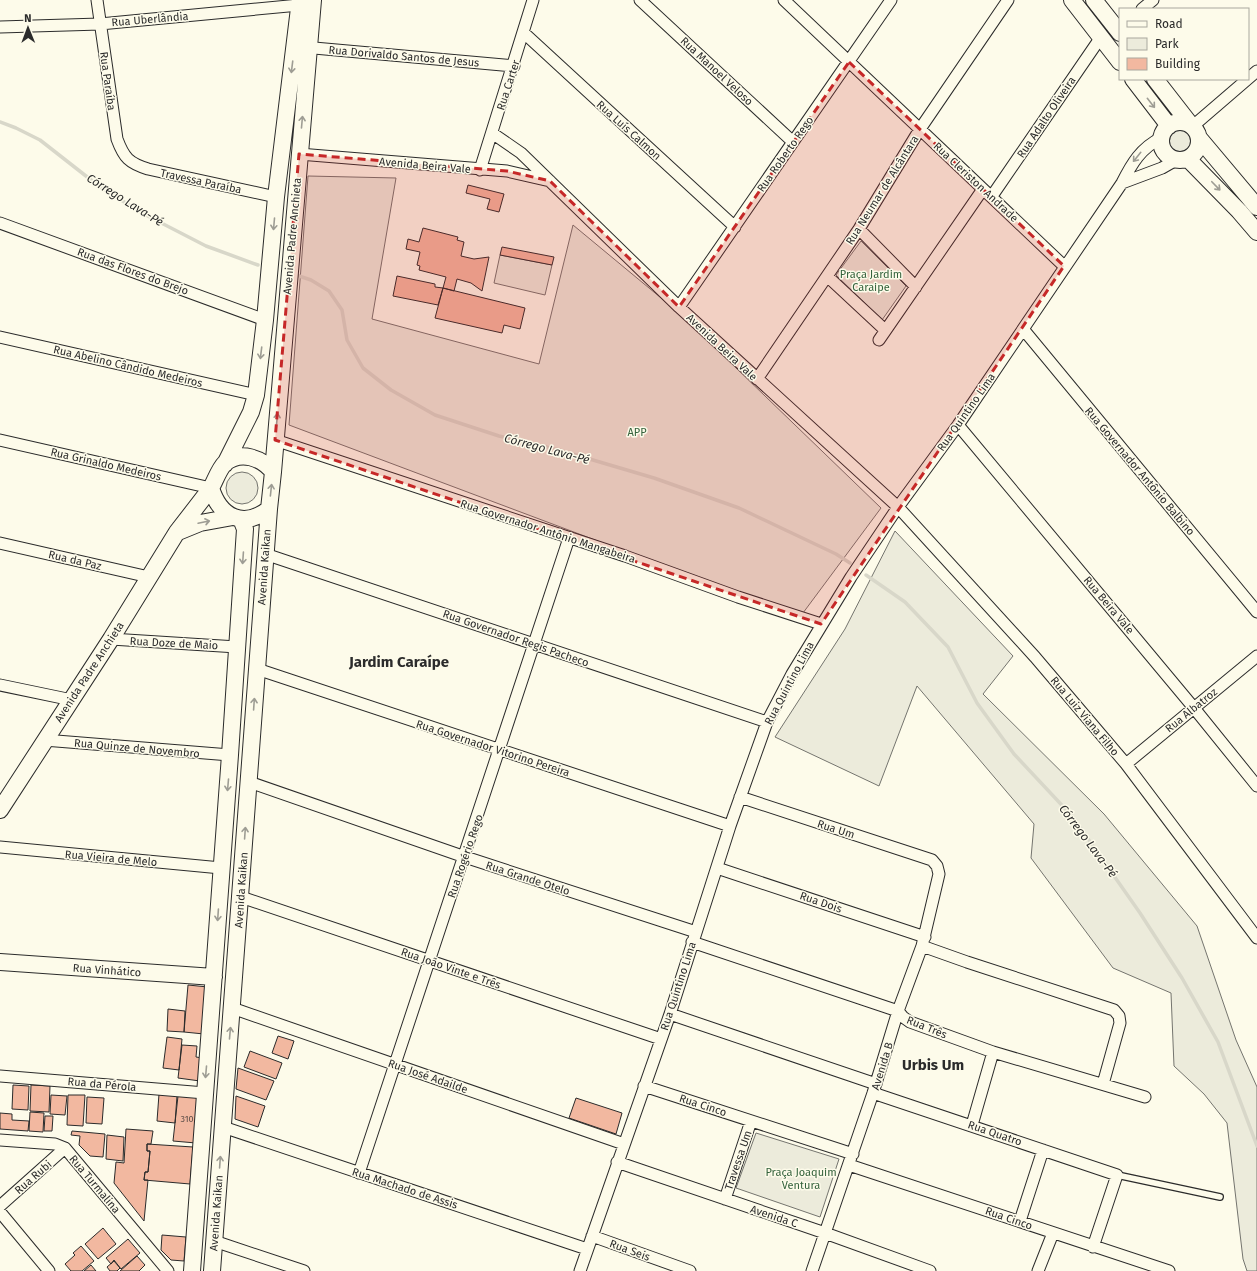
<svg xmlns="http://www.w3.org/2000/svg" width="1257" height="1271" font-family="'Fira Sans',sans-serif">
	<rect width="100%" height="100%" fill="#fdfbea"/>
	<path fill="#ecebdb" stroke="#74746e" d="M1163 142a17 17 0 1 1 34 0a17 17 0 1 1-34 0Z
		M308 176 396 178 372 319 539 364 573 225 678 312 881 508 800 617 289 425Z
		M861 241 906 286 882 320 836 275Z
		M500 255 552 265 545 295 494 283Z
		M226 488a16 16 0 1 1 32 0a16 16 0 1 1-32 0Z
		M895 531 1013 656 983 694 1104 814 1197 926 1236 1040 1257 1087V1271H1247L1243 1259 1227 1123 1204 1094 1174 1066 1171 993 1113 968 1031 858 1034 824 917 686 879 786 775 737 845 629Z
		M756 1133 839 1159 820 1217 736 1188Z"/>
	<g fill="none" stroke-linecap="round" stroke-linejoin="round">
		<path stroke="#d8d7c9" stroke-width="3.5" d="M0 122 16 128 40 140 100 187 142 213 206 246 258 265
			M296 275 311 280 329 291 342 310 347 340 363 368 391 390 435 415 499 436 559 450 654 478 739 508 836 554 850 563
			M866 575 905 602 948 647 977 703 1014 754 1072 816 1140 913 1182 978 1218 1042 1257 1146"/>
	</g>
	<path fill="#f2b8a0" stroke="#2b2b2b" d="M468 185 504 194 499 212 487 209 490 199 466 193Z
		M423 228 458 237 457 240 464 242 461 256 474 259 489 257 482 291 471 283 457 279 454 291 443 288 446 277 419 270 420 266 417 265 420 252 406 249 408 239 419 242Z
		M502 247 554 257 552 265 500 255Z
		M397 276 435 284V287L443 288 438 305 393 296Z
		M443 288 525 308 520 329 504 325 502 333 435 318Z
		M188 985 208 987 204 1034 184 1032Z
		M168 1009 185 1011 184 1032 167 1031Z
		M278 1036 294 1041 288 1059 272 1053Z
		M167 1037 182 1039 179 1070 163 1068Z
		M182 1045 197 1046 196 1057 203 1058 200 1081 178 1078Z
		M250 1051 282 1063 276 1079 244 1067Z
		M238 1068 274 1081 266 1100 236 1089Z
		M13 1085 29 1086 28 1110 12 1109Z
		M31 1085 50 1086 49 1112 30 1111Z
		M159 1094 177 1096 175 1123 157 1121Z
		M51 1095 67 1096 65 1115 50 1114Z
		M68 1095H85L83 1126 67 1125Z
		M178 1096 200 1098 196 1143 173 1141Z
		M236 1096 265 1106 258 1127 235 1119Z
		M87 1097 104 1098 102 1124 86 1123Z
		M576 1098 622 1113 616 1134 569 1118Z
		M30 1112 44 1113 43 1132 29 1131Z
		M0 1113 12 1114V1120L29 1121 28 1131 0 1129Z
		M45 1116H53L52 1131H44Z
		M126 1129 153 1131 151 1144H147V1151H150L148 1172H145L144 1180H148L144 1221 114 1183 116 1162 124 1163Z
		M72 1131 105 1134 103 1157 90 1156 79 1145 80 1136 71 1135Z
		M107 1135 124 1137 123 1161 106 1159Z
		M147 1144 193 1147 190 1184 144 1180 145 1172H148L150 1151H147Z
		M103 1228 116 1244 98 1259 85 1244Z
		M162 1235 186 1237 184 1261 171 1260 161 1250Z
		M128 1239 140 1253 121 1269 114 1260 111 1264 106 1258Z
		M81 1246 94 1261 82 1271H71L65 1264 75 1255 73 1253Z
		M137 1256 145 1265 139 1271H120Z
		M114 1261 120 1268 117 1271H110L107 1267Z
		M91 1265 96 1271H84Z"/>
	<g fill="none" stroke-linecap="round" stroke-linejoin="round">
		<defs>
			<path id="lane" d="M1117 1175 1220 1197"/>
			<path id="street" d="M97 0 117 139C124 158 129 163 148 169L276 197
				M640 0 793 142
				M784 0 1064 266
				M1142 9 1153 0
				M0 27 100 24 299 5
				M524 33 735 227
				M303 47 514 66
				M1193 126 1257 71
				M492 133 521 153 679 307 898 507 1035 657 1126 764 1257 938
				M299 154 507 171 550 181
				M480 170 533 0
				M1122 183 1162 168 1176 160
				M992 196 1101 37
				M0 223 265 320
				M859 229 916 287
				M827 276 885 330
				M679 307 891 0
				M1023 329 1257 612
				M0 337 256 395
				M879 340 983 189
				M757 379 859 229 920 129 1008 0
				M958 425 1194 708 1257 786
				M0 440 211 488
				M275 440 625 556 738 597 821 624
				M0 543 149 577
				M265 554 767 722
				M111 639 237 647
				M257 669 730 826
				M0 685 72 700
				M44 740 230 755
				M1126 764 1257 656
				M249 782 465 857 696 932
				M740 797 932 860 937 866 939 874 922 946 898 1011 873 1093 812 1271
				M0 847 221 868
				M717 868 925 937
				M241 897 661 1039
				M692 942 898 1011 903 1017 910 1022 993 1052 1145 1097
				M922 946 967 962 1114 1010 1119 1016 1120 1023 1103 1084
				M232 1008 624 1144
				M670 1014 876 1084
				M0 1076 205 1093
				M644 1086 853 1154
				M873 1093 1117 1175 1093 1247
				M972 1125 993 1052
				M223 1127 587 1249
				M0 1140 55 1144 65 1148 168 1271
				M617 1162 825 1233 930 1271
				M849 1165 1169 1271
				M359 1173 569 538
				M725 1199 751 1121
				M0 1206 65 1148
				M0 1212 49 1271
				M1020 1221 1043 1150
				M592 1236 690 1271
				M214 1241 304 1271
				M580 1271 670 1014 730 826 767 722 792 674 851 577 898 507 958 425 1122 183C1132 163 1141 148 1161 138
				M1038 1271 1053 1233"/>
			<path id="secondary" d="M1072 0 1120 62
				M1094 0 1120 33
				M1133 79 1169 126
				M1155 79 1190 124
				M1161 141a19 19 0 1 1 38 0a19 19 0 1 1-38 0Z
				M1199 138 1257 207
				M1188 159 1239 211 1257 232
				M225 464 251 412 256 395 265 320 276 197 300 0
				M273 472C262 458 241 450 225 463 219 469 215 481 211 488 220 517 243 529 269 509L273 472 313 0
				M178 532 200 523 233 517
				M0 810 111 639 177 532 211 488
				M0 962 214 977
				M192 1271 230 755 245 529 241 519
				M212 1271 269 509"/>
		</defs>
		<use href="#lane" stroke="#2b2b2b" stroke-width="8"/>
		<use href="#street" stroke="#2b2b2b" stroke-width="13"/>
		<use href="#secondary" stroke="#2b2b2b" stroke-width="18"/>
		<use href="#lane" stroke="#fdfbea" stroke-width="5.5"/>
		<use href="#street" stroke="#fdfbea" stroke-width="11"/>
		<use href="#secondary" stroke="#fdfbea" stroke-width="16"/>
	</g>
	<defs><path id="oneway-shaft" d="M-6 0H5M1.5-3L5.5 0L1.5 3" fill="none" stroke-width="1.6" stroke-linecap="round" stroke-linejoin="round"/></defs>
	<g stroke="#9e9d94">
		<use href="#oneway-shaft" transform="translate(292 67) rotate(97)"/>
		<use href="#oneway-shaft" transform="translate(1151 103) rotate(52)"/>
		<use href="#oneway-shaft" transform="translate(302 122) rotate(-85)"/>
		<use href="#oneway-shaft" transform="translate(1137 157) rotate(129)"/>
		<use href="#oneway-shaft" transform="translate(1216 186) rotate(46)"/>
		<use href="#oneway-shaft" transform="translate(274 224) rotate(95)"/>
		<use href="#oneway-shaft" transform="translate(261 353) rotate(97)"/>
		<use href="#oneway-shaft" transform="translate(277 419) rotate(-85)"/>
		<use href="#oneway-shaft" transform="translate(271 490) rotate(-84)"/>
		<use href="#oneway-shaft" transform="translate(204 522) rotate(-12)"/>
		<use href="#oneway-shaft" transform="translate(243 558) rotate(94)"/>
		<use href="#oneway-shaft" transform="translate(254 704) rotate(-86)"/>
		<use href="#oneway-shaft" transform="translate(228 785) rotate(95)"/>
		<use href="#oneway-shaft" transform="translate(245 833) rotate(-86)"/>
		<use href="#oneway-shaft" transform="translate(218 915) rotate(94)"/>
		<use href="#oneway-shaft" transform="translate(230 1033) rotate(-85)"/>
		<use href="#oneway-shaft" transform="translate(206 1072) rotate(95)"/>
		<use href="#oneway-shaft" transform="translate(220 1162) rotate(-86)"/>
	</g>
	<path fill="#c62828" fill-opacity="0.2" stroke="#c62828" stroke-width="3" stroke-dasharray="8 5" stroke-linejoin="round" d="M849 62 1064 266 821 624 275 440 299 154 507 171 550 181 679 307Z"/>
	<g text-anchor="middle" stroke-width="3" stroke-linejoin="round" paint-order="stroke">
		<g font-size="9" fill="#5d4e48">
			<text x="187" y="1122">310</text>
		</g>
		<g font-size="11" fill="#2b2b2b" stroke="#fdfbea">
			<text transform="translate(150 19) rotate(-5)" y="4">Rua Uberlândia</text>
			<text transform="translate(404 56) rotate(5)" y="4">Rua Dorivaldo Santos de Jesus</text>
			<text transform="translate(717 71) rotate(43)" y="4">Rua Manoel Veloso</text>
			<text transform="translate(108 81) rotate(82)" y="4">Rua Paraíba</text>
			<text transform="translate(508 85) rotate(-72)" y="4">Rua Carter</text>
			<text transform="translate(1046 117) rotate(-56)" y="4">Rua Adalto Oliveira</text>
			<text transform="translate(629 130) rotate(42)" y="4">Rua Luís Calmon</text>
			<text transform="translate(785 154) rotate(-55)" y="4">Rua Roberto Rego</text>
			<text transform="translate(425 165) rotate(5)" y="4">Avenida Beira Vale</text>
			<text transform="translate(201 181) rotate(12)" y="4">Travessa Paraíba</text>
			<text transform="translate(976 182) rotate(43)" y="4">Rua Cleriston Andrade</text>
			<text transform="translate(882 190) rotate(-58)" y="4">Rua Neumar de Alcântara</text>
			<text transform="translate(292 236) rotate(-85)" y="4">Avenida Padre Anchieta</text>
			<text transform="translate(133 271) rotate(20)" y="4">Rua das Flores do Brejo</text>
			<text transform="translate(722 347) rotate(43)" y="4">Avenida Beira Vale</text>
			<text transform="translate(128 366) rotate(13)" y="4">Rua Abelino Cândido Medeiros</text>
			<text transform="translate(966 412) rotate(-55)" y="4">Rua Quintino Lima</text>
			<text transform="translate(106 464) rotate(13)" y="4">Rua Grinaldo Medeiros</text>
			<text transform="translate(1140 471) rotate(50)" y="4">Rua Governador Antônio Balbino</text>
			<text transform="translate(548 531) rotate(18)" y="4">Rua Governador Antônio Mangabeira</text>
			<text transform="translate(75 560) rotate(13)" y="4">Rua da Paz</text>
			<text transform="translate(264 567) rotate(-86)" y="4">Avenida Kaikan</text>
			<text transform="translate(1109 605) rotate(50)" y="4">Rua Beira Vale</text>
			<text transform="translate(516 638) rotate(19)" y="4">Rua Governador Regis Pacheco</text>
			<text transform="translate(174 643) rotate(3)" y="4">Rua Doze de Maio</text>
			<text transform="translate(89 672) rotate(-57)" y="4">Avenida Padre Anchieta</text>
			<text transform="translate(789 683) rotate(-62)" y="4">Rua Quintino Lima</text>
			<text transform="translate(1191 710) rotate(-39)" y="4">Rua Albatroz</text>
			<text transform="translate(1085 716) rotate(50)" y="4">Rua Luiz Viana Filho</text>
			<text transform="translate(137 748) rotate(5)" y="4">Rua Quinze de Novembro</text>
			<text transform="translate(493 748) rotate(18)" y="4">Rua Governador Vitorino Pereira</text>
			<text transform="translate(836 829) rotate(18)" y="4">Rua Um</text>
			<text transform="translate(465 856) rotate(-71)" y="4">Rua Rogério Rego</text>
			<text transform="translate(111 858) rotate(5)" y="4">Rua Vieira de Melo</text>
			<text transform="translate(528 878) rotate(18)" y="4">Rua Grande Otelo</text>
			<text transform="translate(241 890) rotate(-86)" y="4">Avenida Kaikan</text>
			<text transform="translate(821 902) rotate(19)" y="4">Rua Dois</text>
			<text transform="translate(451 968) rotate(19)" y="4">Rua João Vinte e Três</text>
			<text transform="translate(107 970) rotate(4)" y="4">Rua Vinhático</text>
			<text transform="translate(678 986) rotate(-72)" y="4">Rua Quintino Lima</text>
			<text transform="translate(927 1027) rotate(22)" y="4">Rua Três</text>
			<text transform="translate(882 1066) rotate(-73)" y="4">Avenida B</text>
			<text transform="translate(428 1076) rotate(19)" y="4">Rua José Adailde</text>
			<text transform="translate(102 1084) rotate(5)" y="4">Rua da Pérola</text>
			<text transform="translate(703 1105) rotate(18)" y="4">Rua Cinco</text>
			<text transform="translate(995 1133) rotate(19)" y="4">Rua Quatro</text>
			<text transform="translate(738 1160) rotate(-71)" y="4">Travessa Um</text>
			<text transform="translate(33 1177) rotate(-41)" y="4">Rua Rubi</text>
			<text transform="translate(95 1184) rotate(50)" y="4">Rua Turmalina</text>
			<text transform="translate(405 1188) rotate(18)" y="4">Rua Machado de Assis</text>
			<text transform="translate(216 1213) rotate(-86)" y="4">Avenida Kaikan</text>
			<text transform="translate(774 1216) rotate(18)" y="4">Avenida C</text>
			<text transform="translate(1009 1218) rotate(19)" y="4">Rua Cinco</text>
			<text transform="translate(630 1250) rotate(20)" y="4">Rua Seis</text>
		</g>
		<g font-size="11" fill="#34623c" stroke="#fdfbea">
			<text x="871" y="278">Praça Jardim<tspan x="871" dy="13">Caraipe</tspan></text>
			<text x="637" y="436">APP</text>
			<text x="801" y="1176">Praça Joaquim<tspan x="801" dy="13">Ventura</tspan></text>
		</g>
		<g font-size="12" font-style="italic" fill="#2b2b2b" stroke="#fdfbea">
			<text transform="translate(125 200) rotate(32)" y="4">Córrego Lava-Pé</text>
			<text transform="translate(547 449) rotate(15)" y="4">Córrego Lava-Pé</text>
			<text transform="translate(1088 841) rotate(53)" y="4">Córrego Lava-Pé</text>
		</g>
		<g font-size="15" font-weight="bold" fill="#2b2b2b" stroke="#fdfbea">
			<text x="399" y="667">Jardim Caraípe</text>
			<text x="933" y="1070">Urbis Um</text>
		</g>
	</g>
	<rect x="1119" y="8" width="130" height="72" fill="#fdfbea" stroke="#a9a89e"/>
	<rect x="1127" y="21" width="20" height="6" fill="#fdfbea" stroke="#a9a89e"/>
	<text x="1155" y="28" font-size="12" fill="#2b2b2b">Road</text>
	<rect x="1127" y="38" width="20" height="12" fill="#ecebdb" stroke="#a9a89e"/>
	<text x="1155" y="48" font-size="12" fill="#2b2b2b">Park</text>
	<rect x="1127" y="58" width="20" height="12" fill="#f2b8a0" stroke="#a9a89e"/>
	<text x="1155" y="68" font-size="12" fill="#2b2b2b">Building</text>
	<g transform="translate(28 28) rotate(359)" stroke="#fdfbea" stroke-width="3" paint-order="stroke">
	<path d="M0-3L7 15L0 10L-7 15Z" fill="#2b2b2b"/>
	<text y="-6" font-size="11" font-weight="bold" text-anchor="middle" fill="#2b2b2b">N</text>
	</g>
</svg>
